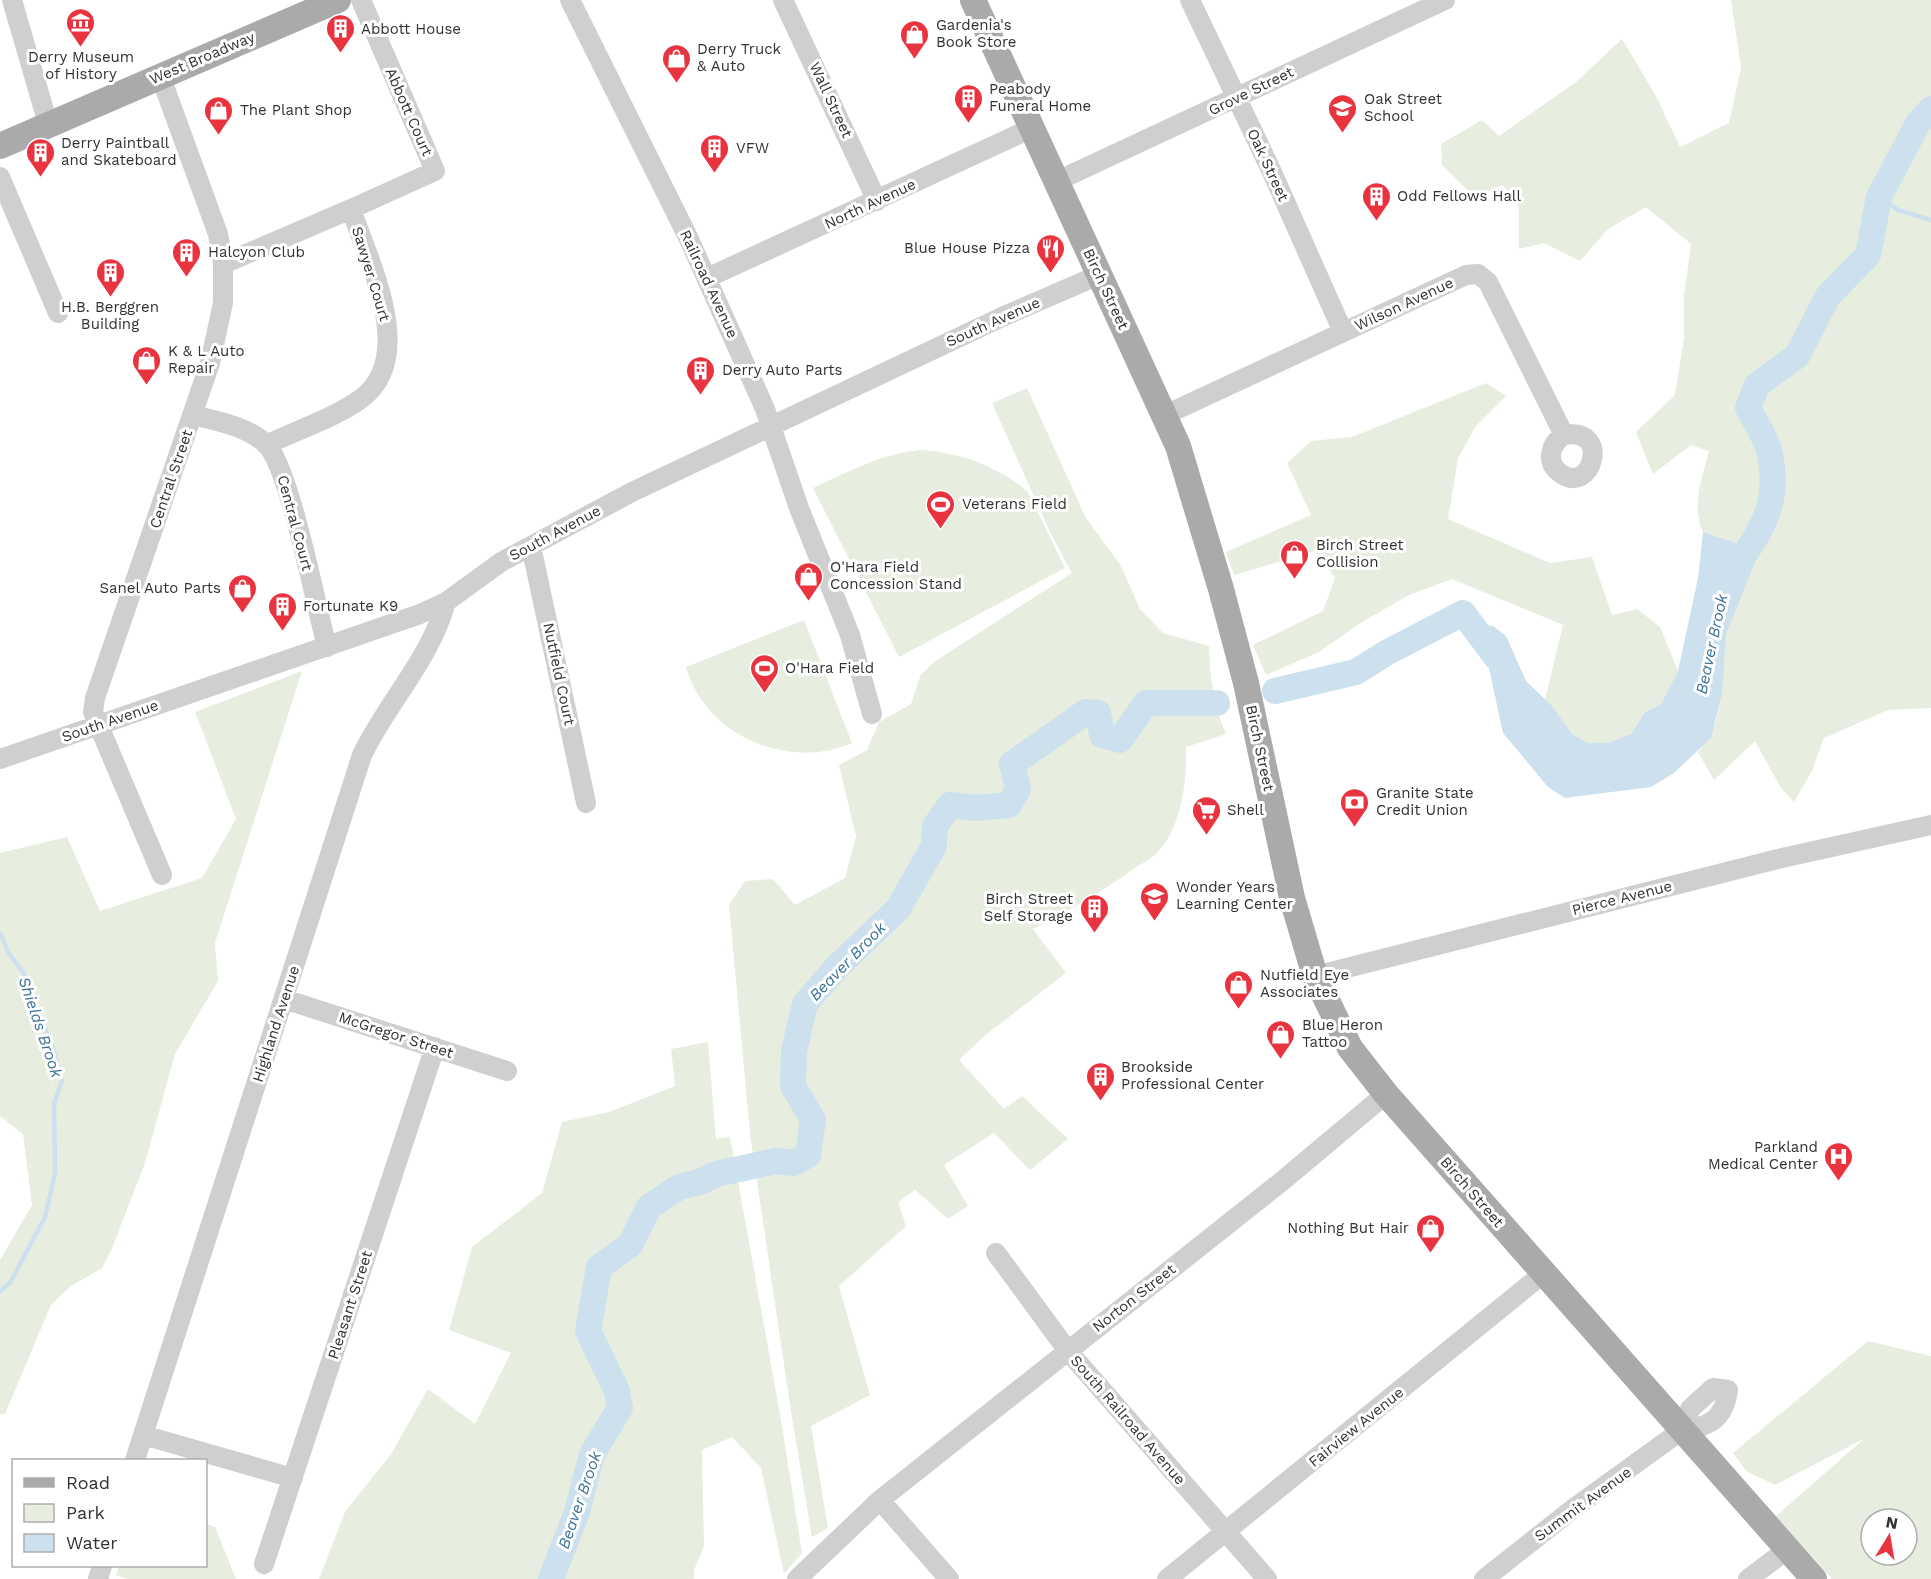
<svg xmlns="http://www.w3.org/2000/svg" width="1931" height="1579" font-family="'Work Sans',sans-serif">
	<rect width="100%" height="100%" fill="#fff"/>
	<path fill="#e7eee0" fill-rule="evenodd" d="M1731 0H1931V708L1888 710 1824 738 1812 771 1794 802 1781 788 1755 741 1714 780 1698 752C1730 718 1717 675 1726 634 1731 611 1745 587 1754 565L1747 547 1703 532C1691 506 1702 478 1709 451L1691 445 1653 474 1636 432 1675 395 1684 338V296L1691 244 1646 207 1608 229 1580 261 1544 243 1519 249V207L1503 185 1474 197 1442 165 1441 144 1482 120 1499 136 1576 82 1622 39 1657 98 1680 147 1729 123 1741 68Z
		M1486 383 1506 396 1476 426 1458 458 1448 519 1550 563 1592 557 1612 615 1637 609 1660 627 1678 671 1661 704 1645 712 1631 734 1608 743H1588L1572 734 1545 699 1563 625 1452 579 1409 595 1362 622 1319 652 1266 675 1253 645 1323 611 1335 578 1315 551 1234 575 1226 552 1311 515 1287 463 1311 441 1352 437Z
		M1027 388 1086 518 1121 566 1140 609 1163 633 1209 646C1210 677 1213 705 1226 734L1186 747C1187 780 1182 826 1158 852 1152 859 1140 864 1132 870 1100 893 1068 911 1033 929L1066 973 983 1037 959 1060 1004 1109 1022 1096 1068 1139 1030 1170 994 1133 944 1165 968 1206 948 1219 915 1190 898 1202 906 1226 839 1286 870 1395 811 1426 828 1528 812 1537 790 1405 750 1134 729 905 745 881 773 879 795 905 845 878 856 836 839 765 867 750 879 722 911 704 921 674 937 660 1072 573 1051 534 992 403Z
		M919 450C959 452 998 466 1028 492L1065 568 899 657 813 488C848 472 881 454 919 450Z
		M804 620 852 743C843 746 834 750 825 751 766 761 702 725 686 667Z
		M302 671 215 943 218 981 175 1054 145 1163 111 1251 102 1268 71 1286 51 1305 5 1414H0V1260L32 1205 23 1134 0 1116V853L67 837 100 911 202 878 236 819 195 712Z
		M708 1042 716 1139 730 1137 780 1414 802 1553 784 1574 761 1468 732 1437 702 1450 704 1546 694 1570V1579H319L345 1512 391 1454 428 1389 475 1424 511 1353 449 1330 472 1247 542 1193 562 1122 609 1112 675 1086 671 1049Z
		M1868 1341 1931 1356V1579H1832L1776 1516 1865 1438 1775 1485 1746 1471 1733 1453ZM1871 1519H1907V1555H1871Z
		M206 1524 215 1527 236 1579H127L116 1575 119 1566H206Z"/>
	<path fill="#cce0ee" d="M1703 532 1754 549V565L1726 634 1722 694 1711 738 1674 773 1651 787 1565 798 1548 787 1503 733 1485 650 1472 632 1480 625 1493 626 1506 636 1526 681 1552 706 1572 734 1588 743H1608L1631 734 1645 712 1661 704 1678 671 1698 578Z"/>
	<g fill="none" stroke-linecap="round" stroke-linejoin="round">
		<path stroke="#cce0ee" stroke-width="4.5" d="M1879 197 1898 210 1931 220
			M0 933 8 952 24 974 55 1054 62 1081 54 1104 55 1174 45 1217 10 1283 0 1291"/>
		<path stroke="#cce0ee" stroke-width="26" d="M1730 576C1758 534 1781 508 1770 454 1767 439 1755 422 1748 408L1757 385 1797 356 1828 296 1868 255 1879 197 1918 123 1931 109
			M1275 691 1356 672 1386 653 1463 613 1496 657
			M551 1579 577 1512 592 1454 620 1408 617 1391 588 1331 599 1267 630 1245 649 1207 679 1187 700 1182 716 1174 776 1161 794 1163 808 1155 813 1120 793 1086 794 1051 805 1004 836 968 898 909 934 846 935 826 950 805 975 808 1009 805 1018 789 1012 764 1086 712 1098 713 1102 735 1120 740 1146 703H1217"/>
		<path stroke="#cfcfcf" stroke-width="20" d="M12 0 48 124
			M570 0 688 237 765 409 799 508 850 635 872 714
			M783 0 877 201
			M1190 0 1271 170 1343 332
			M160 75 218 234 223 264V303L210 363 95 698 93 712 162 875
			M0 177 58 313
			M1057 181 1445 0
			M351 209 435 171 361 0
			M223 264 351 209C369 262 417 356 362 398 335 418 297 430 266 445
			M707 278 1032 128
			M193 415C217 421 247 426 266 444 290 468 316 607 327 647
			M1165 415 1466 275 1478 274 1488 282 1564 435C1550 444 1545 462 1560 473 1592 497 1612 426 1564 435
			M531 546 586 803
			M0 759 420 614 446 602 501 562 632 492 1002 317 1099 275
			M1315 976 1782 858 1931 825
			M284 999 507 1071
			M996 1253 1068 1351 1267 1579
			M1713 1388 1728 1390C1724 1419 1710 1427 1682 1430L1690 1409Z
			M143 1435 293 1478
			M135 1460 362 755C387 703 431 658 446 602
			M880 1500 949 1579
			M264 1564 435 1047
			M98 1579 102 1566
			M797 1579 880 1500 1281 1182 1386 1094
			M1167 1579 1544 1273
			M1484 1579 1574 1508 1682 1430
			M1748 1579 1788 1549"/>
		<path stroke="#aaa" stroke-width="26" d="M973 0 1178 446 1221 589 1246 683 1292 898 1315 976 1350 1048 1386 1094 1814 1579
			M0 146 338 0"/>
	</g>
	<defs>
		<symbol id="museum-pin" viewBox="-11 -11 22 30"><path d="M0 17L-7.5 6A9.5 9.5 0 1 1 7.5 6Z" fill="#e9333f" stroke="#fff"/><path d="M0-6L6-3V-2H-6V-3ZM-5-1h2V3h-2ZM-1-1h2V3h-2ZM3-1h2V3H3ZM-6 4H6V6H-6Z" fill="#fff"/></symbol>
		<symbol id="building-pin" viewBox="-11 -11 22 30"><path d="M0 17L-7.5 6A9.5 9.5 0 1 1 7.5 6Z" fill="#e9333f" stroke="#fff"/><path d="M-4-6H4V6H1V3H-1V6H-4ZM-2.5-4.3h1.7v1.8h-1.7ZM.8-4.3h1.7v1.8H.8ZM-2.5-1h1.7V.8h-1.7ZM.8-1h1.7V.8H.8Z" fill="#fff"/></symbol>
		<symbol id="shop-pin" viewBox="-11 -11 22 30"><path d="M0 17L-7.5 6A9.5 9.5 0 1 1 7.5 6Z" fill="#e9333f" stroke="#fff"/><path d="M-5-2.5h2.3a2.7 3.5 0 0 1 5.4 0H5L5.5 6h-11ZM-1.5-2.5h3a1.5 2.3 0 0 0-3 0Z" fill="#fff"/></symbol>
		<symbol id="school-pin" viewBox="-11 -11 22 30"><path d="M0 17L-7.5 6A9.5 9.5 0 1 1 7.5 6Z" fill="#e9333f" stroke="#fff"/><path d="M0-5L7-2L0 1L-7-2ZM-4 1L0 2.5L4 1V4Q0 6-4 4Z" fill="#fff"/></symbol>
		<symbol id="restaurant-pin" viewBox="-11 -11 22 30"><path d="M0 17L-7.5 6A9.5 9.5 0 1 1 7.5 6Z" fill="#e9333f" stroke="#fff"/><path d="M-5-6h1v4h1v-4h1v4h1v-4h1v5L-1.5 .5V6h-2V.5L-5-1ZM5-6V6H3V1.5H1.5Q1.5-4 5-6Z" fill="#fff"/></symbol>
		<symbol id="stadium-pin" viewBox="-11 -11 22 30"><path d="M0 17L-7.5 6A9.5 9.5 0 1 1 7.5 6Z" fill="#e9333f" stroke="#fff"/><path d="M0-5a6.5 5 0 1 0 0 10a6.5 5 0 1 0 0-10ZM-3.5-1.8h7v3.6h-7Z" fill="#fff"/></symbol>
		<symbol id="bank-pin" viewBox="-11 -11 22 30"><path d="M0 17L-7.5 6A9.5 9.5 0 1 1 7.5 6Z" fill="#e9333f" stroke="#fff"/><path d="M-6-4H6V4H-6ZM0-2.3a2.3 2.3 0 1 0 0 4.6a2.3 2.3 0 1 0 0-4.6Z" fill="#fff"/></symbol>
		<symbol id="supermarket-pin" viewBox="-11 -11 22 30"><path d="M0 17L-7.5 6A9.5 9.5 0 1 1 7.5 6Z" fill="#e9333f" stroke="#fff"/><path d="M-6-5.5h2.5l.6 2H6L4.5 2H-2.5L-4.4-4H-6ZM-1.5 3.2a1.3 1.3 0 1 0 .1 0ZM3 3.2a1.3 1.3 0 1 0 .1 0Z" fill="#fff"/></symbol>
		<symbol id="hospital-pin" viewBox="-11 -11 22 30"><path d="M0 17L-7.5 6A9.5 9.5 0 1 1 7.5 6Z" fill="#e9333f" stroke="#fff"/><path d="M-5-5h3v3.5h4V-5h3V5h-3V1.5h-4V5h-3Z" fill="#fff"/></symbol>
	</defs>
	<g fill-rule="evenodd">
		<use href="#museum-pin" x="64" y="6" width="33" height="45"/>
		<use href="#building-pin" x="324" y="12" width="33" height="45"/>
		<use href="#shop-pin" x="898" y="18" width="33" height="45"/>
		<use href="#shop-pin" x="660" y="42" width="33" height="45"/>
		<use href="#building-pin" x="952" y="82" width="33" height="45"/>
		<use href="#school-pin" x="1326" y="92" width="33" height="45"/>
		<use href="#shop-pin" x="202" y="94" width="33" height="45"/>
		<use href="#building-pin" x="698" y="132" width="33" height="45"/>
		<use href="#building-pin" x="24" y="136" width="33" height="45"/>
		<use href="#building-pin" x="1360" y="180" width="33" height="45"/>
		<use href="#restaurant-pin" x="1034" y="232" width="33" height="45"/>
		<use href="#building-pin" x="170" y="236" width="33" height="45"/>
		<use href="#building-pin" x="94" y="256" width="33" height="45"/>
		<use href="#shop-pin" x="130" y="344" width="33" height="45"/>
		<use href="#building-pin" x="684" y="354" width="33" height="45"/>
		<use href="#stadium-pin" x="924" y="488" width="33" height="45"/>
		<use href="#shop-pin" x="1278" y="538" width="33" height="45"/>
		<use href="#shop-pin" x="792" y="560" width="33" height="45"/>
		<use href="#shop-pin" x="226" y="572" width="33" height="45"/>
		<use href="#building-pin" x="266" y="590" width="33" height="45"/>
		<use href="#stadium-pin" x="748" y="652" width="33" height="45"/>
		<use href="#bank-pin" x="1338" y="786" width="33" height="45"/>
		<use href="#supermarket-pin" x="1190" y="794" width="33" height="45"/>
		<use href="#school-pin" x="1138" y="880" width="33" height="45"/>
		<use href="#building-pin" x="1078" y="892" width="33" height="45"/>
		<use href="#shop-pin" x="1222" y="968" width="33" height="45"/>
		<use href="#shop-pin" x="1264" y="1018" width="33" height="45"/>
		<use href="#building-pin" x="1084" y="1060" width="33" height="45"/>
		<use href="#hospital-pin" x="1822" y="1140" width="33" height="45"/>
		<use href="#shop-pin" x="1414" y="1212" width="33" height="45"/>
	</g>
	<g text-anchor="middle" stroke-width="6" stroke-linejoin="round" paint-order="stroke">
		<g font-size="15" fill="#323232" stroke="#fff" text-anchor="start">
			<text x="936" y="30">Gardenia's<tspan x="936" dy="17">Book Store</tspan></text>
			<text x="361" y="34">Abbott House</text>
			<text x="697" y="54">Derry Truck<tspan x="697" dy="17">&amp; Auto</tspan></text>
			<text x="81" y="62" text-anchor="middle">Derry Museum<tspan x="81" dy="17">of History</tspan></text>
			<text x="989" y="94">Peabody<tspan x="989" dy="17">Funeral Home</tspan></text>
			<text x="1364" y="104">Oak Street<tspan x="1364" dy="17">School</tspan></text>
			<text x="240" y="115">The Plant Shop</text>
			<text x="61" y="148">Derry Paintball<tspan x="61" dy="17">and Skateboard</tspan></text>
			<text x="736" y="153">VFW</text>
			<text x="1397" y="201">Odd Fellows Hall</text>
			<text x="1030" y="253" text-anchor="end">Blue House Pizza</text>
			<text x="208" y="257">Halcyon Club</text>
			<text x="110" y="312" text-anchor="middle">H.B. Berggren<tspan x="110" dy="17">Building</tspan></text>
			<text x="168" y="356">K &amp; L Auto<tspan x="168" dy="17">Repair</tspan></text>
			<text x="722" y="375">Derry Auto Parts</text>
			<text x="962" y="509">Veterans Field</text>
			<text x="1316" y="550">Birch Street<tspan x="1316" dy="17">Collision</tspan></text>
			<text x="830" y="572">O'Hara Field<tspan x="830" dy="17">Concession Stand</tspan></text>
			<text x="221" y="593" text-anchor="end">Sanel Auto Parts</text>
			<text x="303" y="611">Fortunate K9</text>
			<text x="785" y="673">O'Hara Field</text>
			<text x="1376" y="798">Granite State<tspan x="1376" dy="17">Credit Union</tspan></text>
			<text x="1227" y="815">Shell</text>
			<text x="1176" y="892">Wonder Years<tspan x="1176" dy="17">Learning Center</tspan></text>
			<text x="1073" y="904" text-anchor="end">Birch Street<tspan x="1073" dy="17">Self Storage</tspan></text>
			<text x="1260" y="980">Nutfield Eye<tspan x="1260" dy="17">Associates</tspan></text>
			<text x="1302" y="1030">Blue Heron<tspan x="1302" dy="17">Tattoo</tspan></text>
			<text x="1121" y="1072">Brookside<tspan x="1121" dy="17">Professional Center</tspan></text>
			<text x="1818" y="1152" text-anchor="end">Parkland<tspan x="1818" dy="17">Medical Center</tspan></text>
			<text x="1409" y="1233" text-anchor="end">Nothing But Hair</text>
		</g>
		<g font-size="15" fill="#323232" stroke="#fff">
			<text transform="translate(202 58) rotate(-23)" y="5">West Broadway</text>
			<text transform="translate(1251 91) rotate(-26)" y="5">Grove Street</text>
			<text transform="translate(831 100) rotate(65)" y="5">Wall Street</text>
			<text transform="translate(409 112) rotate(66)" y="5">Abbott Court</text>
			<text transform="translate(1268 165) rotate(65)" y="5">Oak Street</text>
			<text transform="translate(870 204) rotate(-25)" y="5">North Avenue</text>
			<text transform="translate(371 274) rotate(73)" y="5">Sawyer Court</text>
			<text transform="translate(709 284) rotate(65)" y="5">Railroad Avenue</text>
			<text transform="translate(1106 289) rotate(65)" y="5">Birch Street</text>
			<text transform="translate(1404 304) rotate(-25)" y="5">Wilson Avenue</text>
			<text transform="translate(993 322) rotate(-24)" y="5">South Avenue</text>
			<text transform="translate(171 479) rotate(-71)" y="5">Central Street</text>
			<text transform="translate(295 523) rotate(75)" y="5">Central Court</text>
			<text transform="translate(555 533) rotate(-28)" y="5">South Avenue</text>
			<text transform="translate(559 674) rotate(78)" y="5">Nutfield Court</text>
			<text transform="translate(110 721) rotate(-19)" y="5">South Avenue</text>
			<text transform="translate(1260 748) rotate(78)" y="5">Birch Street</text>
			<text transform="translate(1622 898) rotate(-14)" y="5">Pierce Avenue</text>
			<text transform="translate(276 1024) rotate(-72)" y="5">Highland Avenue</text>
			<text transform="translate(396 1035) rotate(18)" y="5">McGregor Street</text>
			<text transform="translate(1472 1192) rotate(49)" y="5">Birch Street</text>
			<text transform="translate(1134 1298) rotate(-38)" y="5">Norton Street</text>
			<text transform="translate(350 1305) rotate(-72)" y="5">Pleasant Street</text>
			<text transform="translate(1128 1420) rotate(49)" y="5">South Railroad Avenue</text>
			<text transform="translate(1356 1427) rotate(-39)" y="5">Fairview Avenue</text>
			<text transform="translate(1583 1504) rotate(-36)" y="5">Summit Avenue</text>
		</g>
		<g font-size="16" font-style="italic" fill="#3d7396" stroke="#fff">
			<text transform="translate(1711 644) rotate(-78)" y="6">Beaver Brook</text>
			<text transform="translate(847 961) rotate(-46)" y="6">Beaver Brook</text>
			<text transform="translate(41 1027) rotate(71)" y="6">Shields Brook</text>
			<text transform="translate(579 1500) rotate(-71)" y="6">Beaver Brook</text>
		</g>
	</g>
	<rect x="12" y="1459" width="195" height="108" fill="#ffffff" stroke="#adadad" stroke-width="1.5"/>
	<rect x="24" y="1478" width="30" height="9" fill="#aaaaaa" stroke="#adadad" stroke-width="1.5"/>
	<text x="66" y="1489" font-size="18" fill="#323232">Road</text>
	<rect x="24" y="1504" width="30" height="18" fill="#e7eee0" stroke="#adadad" stroke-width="1.5"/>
	<text x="66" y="1519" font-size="18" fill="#323232">Park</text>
	<rect x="24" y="1534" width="30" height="18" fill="#cce0ee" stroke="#adadad" stroke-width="1.5"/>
	<text x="66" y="1549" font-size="18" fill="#323232">Water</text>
	<g transform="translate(1889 1537) rotate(11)"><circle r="28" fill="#ffffff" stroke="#adadad" stroke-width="1.5"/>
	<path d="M0-4.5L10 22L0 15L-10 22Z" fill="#e9333f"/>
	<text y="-9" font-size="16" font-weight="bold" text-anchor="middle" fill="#323232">N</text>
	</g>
</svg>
